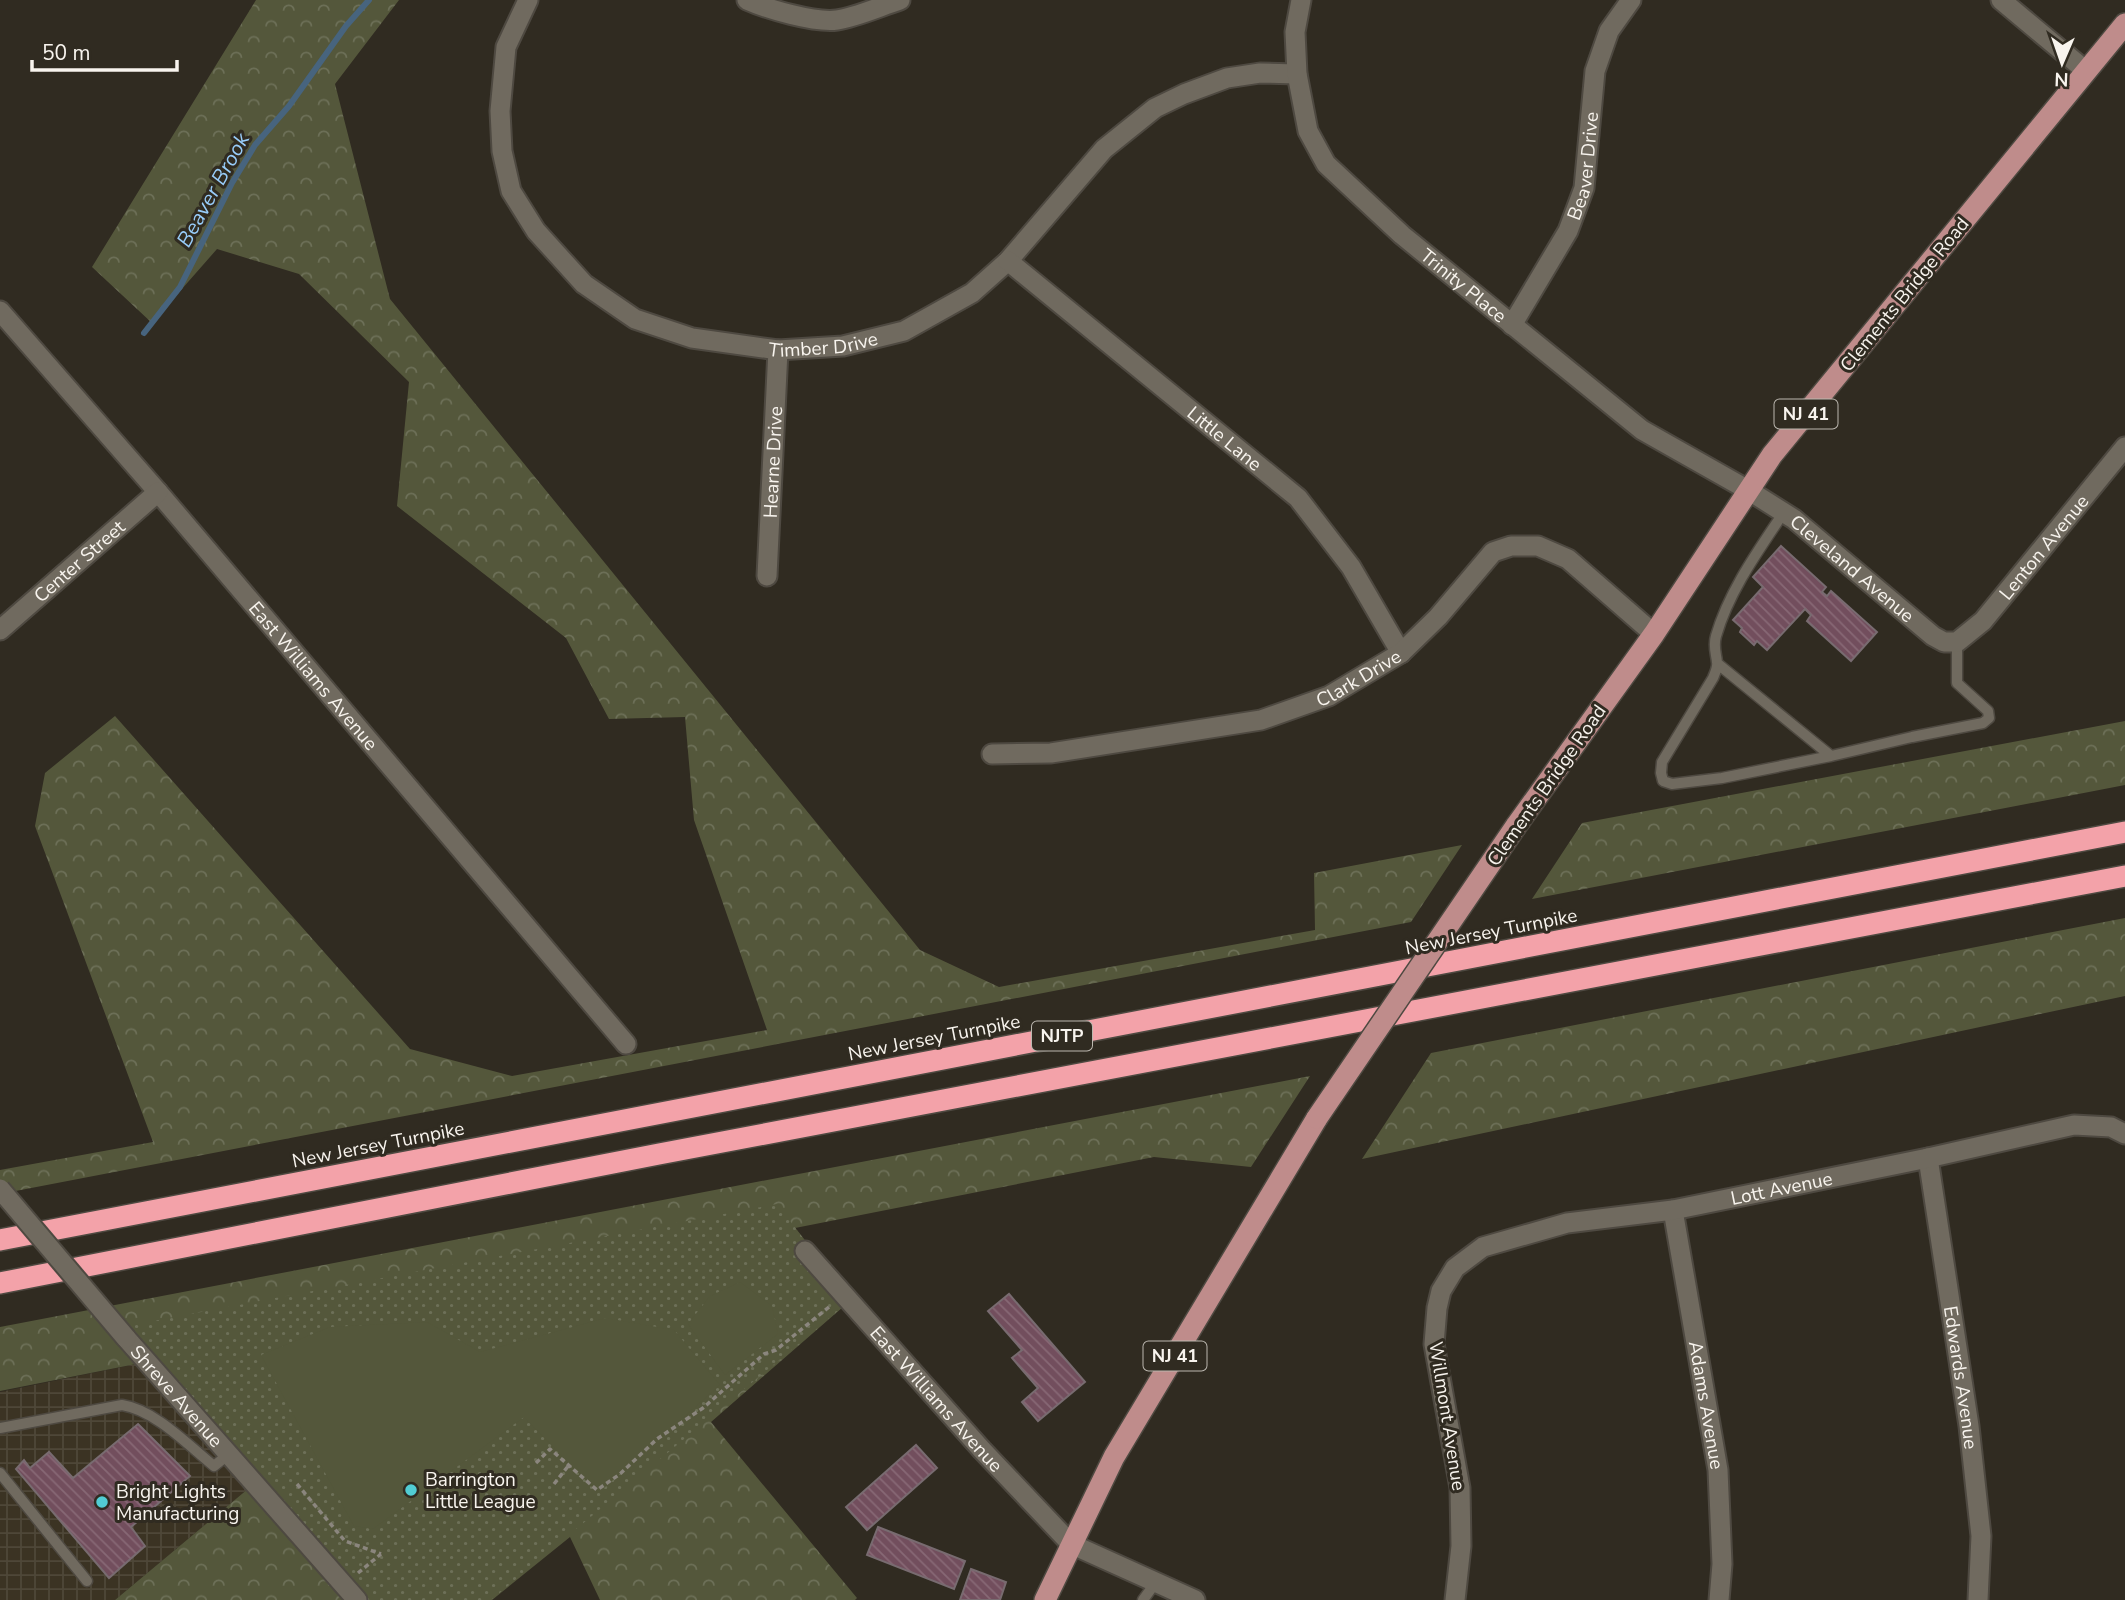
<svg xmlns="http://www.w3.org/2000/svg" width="2125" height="1600" font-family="'Nunito Sans',sans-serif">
	<defs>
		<pattern id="industrial-grid" width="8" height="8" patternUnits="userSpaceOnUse" patternTransform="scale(1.75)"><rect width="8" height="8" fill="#3b3323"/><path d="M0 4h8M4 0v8" fill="none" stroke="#4e4738"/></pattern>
		<pattern id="forest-crowns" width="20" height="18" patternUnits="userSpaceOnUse" patternTransform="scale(1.75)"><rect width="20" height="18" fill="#54573b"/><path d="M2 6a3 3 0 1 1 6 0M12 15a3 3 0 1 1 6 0" fill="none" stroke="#6d7058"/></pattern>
		<pattern id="park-dots" width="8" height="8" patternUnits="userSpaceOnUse" patternTransform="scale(1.75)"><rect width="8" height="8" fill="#54573b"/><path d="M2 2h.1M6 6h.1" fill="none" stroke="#6d7058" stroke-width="1.8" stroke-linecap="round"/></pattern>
		<pattern id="building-back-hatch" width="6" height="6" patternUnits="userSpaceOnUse" patternTransform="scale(1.75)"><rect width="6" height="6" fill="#724e5d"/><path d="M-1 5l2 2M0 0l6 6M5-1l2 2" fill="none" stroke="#876875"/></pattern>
	</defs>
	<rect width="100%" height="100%" fill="#302b21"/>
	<path fill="url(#industrial-grid)" d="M151 1361 255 1483 115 1600H0V1392Z"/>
	<path fill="url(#forest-crowns)" d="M256 0H399L335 84 390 299 920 950 999 987 1315 930 1314 873 1462 845 1411 922 0 1194V1170L153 1142 35 826 45 773 115 716 410 1049 512 1076 767 1030 694 820 685 717 609 719 566 638 397 506 409 382 299 274 217 249 152 323 92 267Z
		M2125 721V785L1532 899 1582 823Z
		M2125 918V996L1362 1159 1431 1053Z
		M1310 1076 1251 1167 1154 1157 795 1228 851 1300 711 1422 857 1598 855 1600H600L570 1537 492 1600H115L255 1483 151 1361 0 1391V1327Z"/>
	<path fill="url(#park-dots)" d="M777 1204 851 1300 491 1600H355L132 1325Z"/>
	<path fill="#54573b" d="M740 1282 772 1306 778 1334 725 1375 688 1324 710 1296Z
		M606 1318 674 1330 720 1385 604 1488 592 1487 524 1417 373 1529 354 1526 261 1355 330 1327 427 1322 480 1352Z"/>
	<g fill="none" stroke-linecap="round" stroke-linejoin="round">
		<path stroke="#47647e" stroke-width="6" d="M144 333 180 287 232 183 255 145 289 106 346 26 369 0"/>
	</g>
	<path fill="url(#building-back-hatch)" stroke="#786b70" stroke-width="2" d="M1781 546 1826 587 1822 592 1827 596 1831 591 1877 632 1851 661 1807 621 1811 615 1805 609 1767 650 1757 641 1754 645 1740 632 1742 628 1733 620 1763 587 1753 577Z
		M1009 1294 1085 1382 1038 1421 1022 1402 1038 1388 1012 1358 1022 1350 988 1311Z
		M138 1424 190 1476 131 1527 145 1546 109 1578 16 1469 24 1460 30 1468 49 1452 73 1478Z
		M916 1445 937 1468 867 1530 846 1507Z
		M878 1527 965 1561 954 1589 867 1555Z
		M971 1569 1006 1582 1000 1600H960Z"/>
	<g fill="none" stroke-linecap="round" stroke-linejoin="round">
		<defs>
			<path id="lane" d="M1784 512C1758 551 1729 591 1716 636 1713 646 1716 653 1717 662 1718 667 1715 673 1713 678L1662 762 1661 773 1663 781 1672 784 1722 778 1831 756 1912 737 1983 723 1989 718 1988 711 1957 683V642
				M1718 664 1831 756
				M0 1428 122 1405C155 1410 188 1445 214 1466L229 1454
				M0 1473 87 1581
				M1143 1600 1156 1582"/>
			<g id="street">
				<path id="s1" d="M528 0 506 47 500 111 502 151 511 191 536 231 584 284 635 319 692 338 778 350 843 346 904 331 972 293 1008 261 1104 149 1155 108 1184 94 1227 78 1260 73 1297 74"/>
				<path d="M747 0C767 9 815 23 837 20 857 17 881 6 900 0"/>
				<path id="s2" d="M1301 0 1295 32 1297 74 1308 131 1326 164 1402 235 1642 430 1748 490 1794 519 1933 636 1944 642H1957L1983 621 2125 447"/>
				<path d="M2001 0 2086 71"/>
				<path id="s3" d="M1008 261 1298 498 1351 567 1401 653"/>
				<path id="s4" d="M0 311 158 492 626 1044"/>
				<path id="s5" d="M1512 325 1568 231 1584 188 1595 71 1609 31 1631 0"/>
				<path id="s6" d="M767 576 778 350"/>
				<path id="s7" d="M0 630 158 492"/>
				<path id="s8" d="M992 754 1051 753 1261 720 1329 696 1401 653 1438 617 1493 552 1511 546H1538L1568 559 1654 634"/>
				<path id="s9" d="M1928 1158 1969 1426 1981 1536 1978 1600"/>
				<path id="s10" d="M1673 1210 1718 1470 1722 1564 1719 1600"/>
				<path id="s11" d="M805 1251 982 1450 1071 1544 1195 1600"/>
				<path id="s12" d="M126 1338 357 1600"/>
				<path id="s13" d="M1455 1600 1461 1546 1460 1488 1434 1344 1437 1308 1441 1291 1455 1268 1483 1247 1567 1223 1673 1210 1928 1158 2074 1125 2111 1127 2125 1134"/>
			</g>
			<path id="primary" d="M1516 826 1654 634 1772 455 2125 24
				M1045 1600 1114 1457 1317 1118"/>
			<path id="highway" d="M0 1240 2125 832
				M0 1283 659 1154 2125 876"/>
		</defs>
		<use href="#lane" stroke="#4e4941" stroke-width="13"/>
		<use href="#street" stroke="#4e4941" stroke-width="23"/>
		<use href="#primary" stroke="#4e4941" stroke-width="24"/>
		<use href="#highway" stroke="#4e4941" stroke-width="24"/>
		<path stroke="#8b867e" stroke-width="3.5" stroke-dasharray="5 3.5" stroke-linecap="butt" d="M536 1463 550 1449 597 1490 620 1474 657 1439 703 1408 764 1354 776 1350 829 1307
			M297 1484 345 1541 381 1554
			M554 1484 569 1465
			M358 1573 381 1554"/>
		<use href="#lane" stroke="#706a5f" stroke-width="10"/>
		<use href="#street" stroke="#706a5f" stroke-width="19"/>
		<use href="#primary" stroke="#bf8c8b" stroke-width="21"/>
		<use href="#highway" stroke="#f3a2a9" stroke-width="21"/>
		<defs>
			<path id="street-bridge" d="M0 1189 126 1338"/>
			<path id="primary-bridge" d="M1317 1118 1516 826"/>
		</defs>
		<use href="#street-bridge" stroke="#4e4941" stroke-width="23" stroke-linecap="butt"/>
		<use href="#primary-bridge" stroke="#4e4941" stroke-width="24" stroke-linecap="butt"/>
		<use href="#street-bridge" stroke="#706a5f" stroke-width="19"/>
		<use href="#primary-bridge" stroke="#bf8c8b" stroke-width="21"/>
	</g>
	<g fill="#51ccd3" stroke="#302b21" stroke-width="2.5">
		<circle cx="411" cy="1490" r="7"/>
		<circle cx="102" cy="1502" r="7"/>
	</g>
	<g text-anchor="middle" stroke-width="6" stroke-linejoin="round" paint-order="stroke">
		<g fill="#302b21" stroke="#bcb8b0" stroke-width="2">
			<rect x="1774.5" y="399.5" width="63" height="29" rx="5"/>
			<rect x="1032" y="1021.5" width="60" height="29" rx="5"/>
			<rect x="1143.5" y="1341.5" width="63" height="29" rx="5"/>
		</g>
		<g font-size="18" font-weight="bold" fill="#f8f4ee">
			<text x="1806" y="420">NJ 41</text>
			<text x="1062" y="1042">NJTP</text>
			<text x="1175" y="1362">NJ 41</text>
		</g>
		<g font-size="19" fill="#f8f4ee" stroke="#302b21">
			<text dy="7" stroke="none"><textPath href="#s5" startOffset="177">Beaver Drive</textPath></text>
			<text dy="7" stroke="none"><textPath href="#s2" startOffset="354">Trinity Place</textPath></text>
			<text transform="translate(1904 294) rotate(-51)" y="7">Clements Bridge Road</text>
			<text dy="7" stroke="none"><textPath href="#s1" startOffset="570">Timber Drive</textPath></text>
			<text dy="7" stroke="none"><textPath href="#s3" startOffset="280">Little Lane</textPath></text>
			<text dy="7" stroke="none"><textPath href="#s6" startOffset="114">Hearne Drive</textPath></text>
			<text dy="7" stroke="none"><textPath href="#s2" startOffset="1096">Lenton Avenue</textPath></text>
			<text dy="7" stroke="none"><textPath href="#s7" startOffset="105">Center Street</textPath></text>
			<text dy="7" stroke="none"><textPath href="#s2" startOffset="836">Cleveland Avenue</textPath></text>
			<text dy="7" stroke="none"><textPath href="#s8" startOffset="378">Clark Drive</textPath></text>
			<text dy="7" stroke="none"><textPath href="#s4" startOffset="481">East Williams Avenue</textPath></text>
			<text transform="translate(1546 785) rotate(-55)" y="7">Clements Bridge Road</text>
			<text transform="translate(1491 931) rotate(-11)" y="7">New Jersey Turnpike</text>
			<text transform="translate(934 1037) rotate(-11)" y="7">New Jersey Turnpike</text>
			<text transform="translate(378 1144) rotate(-11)" y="7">New Jersey Turnpike</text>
			<text dy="7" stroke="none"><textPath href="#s13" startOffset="679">Lott Avenue</textPath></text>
			<text dy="7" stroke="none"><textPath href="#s9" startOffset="222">Edwards Avenue</textPath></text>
			<text dy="7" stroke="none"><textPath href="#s12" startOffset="77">Shreve Avenue</textPath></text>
			<text dy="7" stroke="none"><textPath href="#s11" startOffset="198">East Williams Avenue</textPath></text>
			<text dy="7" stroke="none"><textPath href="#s10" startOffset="198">Adams Avenue</textPath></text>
			<text transform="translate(1448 1416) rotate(81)" y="7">Willmont Avenue</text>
		</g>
		<g font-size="19" fill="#f8f4ee" stroke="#302b21" text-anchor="start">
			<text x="425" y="1486">Barrington<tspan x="425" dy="22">Little League</tspan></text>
			<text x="116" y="1498">Bright Lights<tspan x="116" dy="22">Manufacturing</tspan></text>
		</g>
		<g font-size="21" font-style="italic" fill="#98ccf9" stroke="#302b21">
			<text transform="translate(213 190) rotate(-61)" y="7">Beaver Brook</text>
		</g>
	</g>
	<g transform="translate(2062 63) rotate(182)" stroke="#302b21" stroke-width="5" paint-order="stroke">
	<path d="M0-5L12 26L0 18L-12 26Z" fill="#f8f4ee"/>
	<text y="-10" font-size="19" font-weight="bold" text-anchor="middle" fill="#f8f4ee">N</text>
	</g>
	<path d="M32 60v10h145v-10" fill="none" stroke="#f8f4ee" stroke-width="3.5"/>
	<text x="42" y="60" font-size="21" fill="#f8f4ee" stroke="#302b21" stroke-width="5" paint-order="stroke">50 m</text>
</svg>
